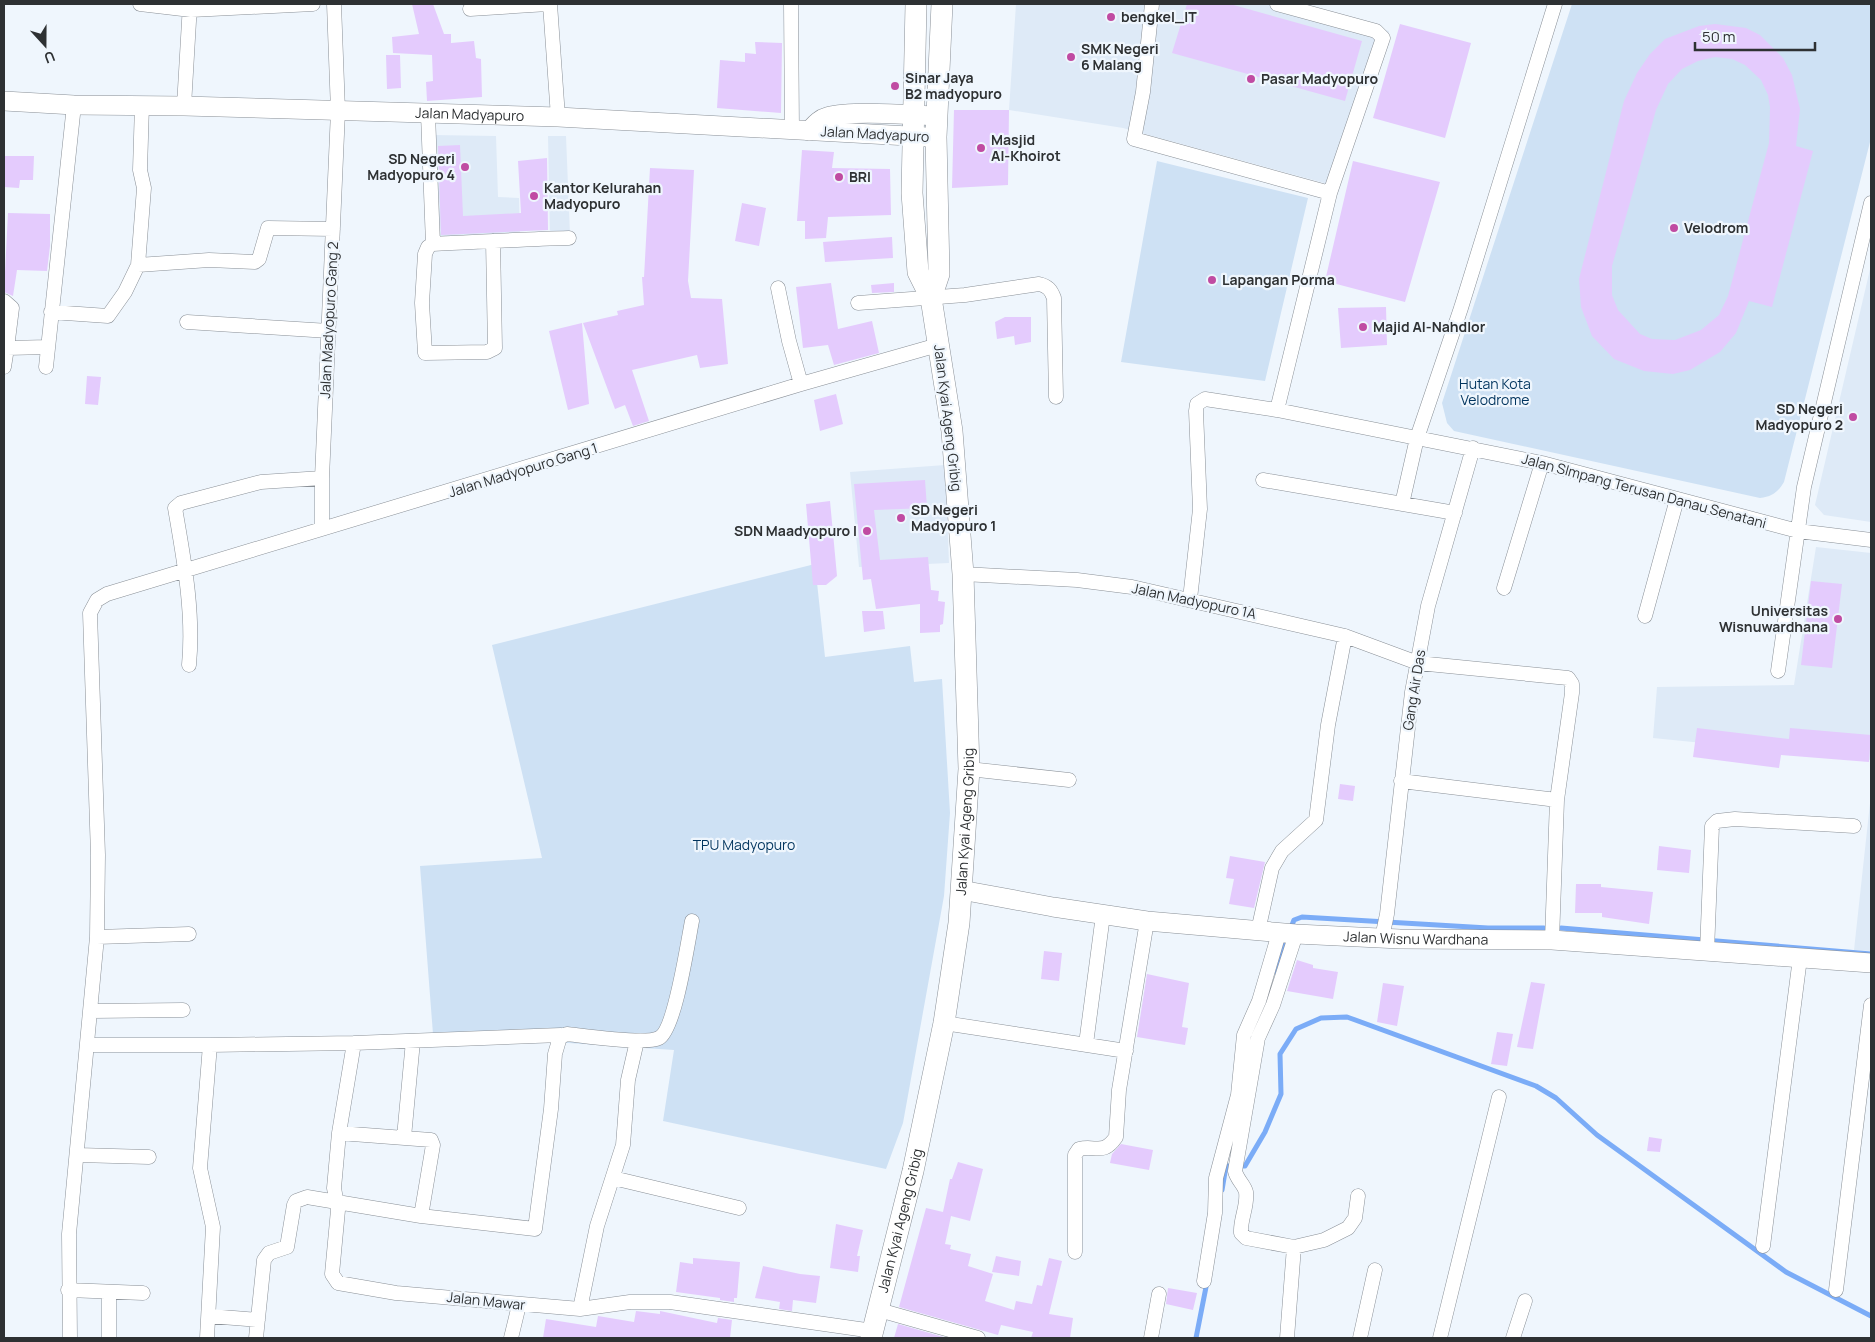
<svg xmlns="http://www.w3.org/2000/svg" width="1875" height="1342" font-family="Manrope,sans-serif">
	<rect width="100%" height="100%" fill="#eff6fd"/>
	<path fill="#deeaf7" d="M1016 4H1287L1389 31 1339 187 1123 128 1009 110Z
		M433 135 496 136 498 197 519 198 520 238 438 242Z
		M548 136H566L570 235 550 237Z
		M1871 265V522L1824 515 1815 505Z
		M945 465 949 563 859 567 850 472Z
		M1816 547 1871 553V760L1653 738 1657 687 1794 685Z
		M1871 794V951L1854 950Z"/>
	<path fill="#cee1f4" d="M1572 4H1871V138L1784 482C1778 492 1772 497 1760 498L1454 431 1447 423 1442 403Z
		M1157 161 1308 198 1265 381 1121 362Z
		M815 564 825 657 910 646 914 682 942 679 950 813 944 896 903 1123 886 1169 663 1121 674 1050 433 1034 420 866 542 858 492 645Z"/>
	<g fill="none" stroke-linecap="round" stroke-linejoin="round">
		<path stroke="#7bacf7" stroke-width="5" d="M1561 928 1871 954
			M1290 930 1294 920 1302 917 1488 928H1544
			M1274 972 1287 938
			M1226 1166H1245L1265 1132 1281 1094 1280 1054 1296 1029 1321 1018 1347 1017 1536 1086 1556 1098 1597 1135 1786 1272 1871 1316
			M1222 1190 1226 1166
			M1196 1338 1207 1282"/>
	</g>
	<path fill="#e4cbfd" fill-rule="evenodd" d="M412 4H433L444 34H451V43L474 41 476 58 481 59 482 97 427 101 426 82 433 81 432 55 393 53 392 37 419 34Z
		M1187 4H1230L1362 41 1345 101 1172 53Z
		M1400 24 1471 43 1445 138 1373 118Z
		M1715 24 1746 28 1760 35 1783 58 1792 75 1800 109 1796 146 1813 151 1772 307 1749 301 1736 333 1720 352 1690 370 1673 374 1644 371 1614 359 1592 336 1581 307 1579 279 1624 101 1637 73 1650 54 1665 39 1699 26ZM1715 57 1732 59 1745 65 1761 80 1768 95 1770 107 1769 143 1728 296 1719 315 1701 330 1675 340 1652 339 1640 334 1618 310 1612 295V266L1656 110 1668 84 1682 69 1698 61Z
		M755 42 782 43 781 113 717 108 720 60 745 62V53L756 54Z
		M386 55H400L401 88 387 89Z
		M954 110H1009L1008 185 952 188Z
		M460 145 463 216 521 213 518 161 547 158 548 230 441 235 438 146Z
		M802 150 834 152 832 168 890 169 891 215 828 217 826 238 805 239V221H797Z
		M4 156H34L33 180H20L19 188 4 187Z
		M1353 161 1440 182 1405 302 1325 281Z
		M650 168 694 170 688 281 691 298 722 299 728 364 700 368 697 355 632 370 649 421 633 426 625 405 615 409 583 323 618 315 617 311 644 305 642 277H644Z
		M742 203 766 208 759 246 735 241Z
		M8 213 50 214V246L47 271 17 270 13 296 4 292Z
		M892 237 893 258 825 262 823 242Z
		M831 283 838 329 872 321 879 353 834 365 828 345 803 348 796 287Z
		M894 283V292L872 293 871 285Z
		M1386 307 1387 345 1341 348 1338 308Z
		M1005 317H1031V342L1015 345 1014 336 997 339 995 322Z
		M582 323 589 404 568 410 549 331Z
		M87 376 101 377 98 405 85 404Z
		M836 394 843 424 820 431 814 400Z
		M925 480 927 508 874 510 880 560 928 557 931 590 939 591 938 601 945 602 943 624 940 625V632L920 633V604L876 609 871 579 863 580 854 484Z
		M830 501 837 576 826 585H813L806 504Z
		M1811 581 1842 584 1832 668 1801 665Z
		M862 611H883L885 629 864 632Z
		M1697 728 1789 739 1790 728 1871 735 1869 762 1781 755 1779 768 1693 757Z
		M1340 784 1355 786 1353 801 1338 799Z
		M1659 846 1691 850 1689 873 1657 870Z
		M1230 856 1265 862 1254 908 1229 904 1234 879 1226 878Z
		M1576 884H1601V887L1653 892 1649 924 1602 917V913H1575Z
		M1044 951 1062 953 1059 981 1041 979Z
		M1297 960 1313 965V968L1338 972 1333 999 1287 991Z
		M1147 974 1189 983 1182 1027 1188 1028 1185 1045 1137 1037Z
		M1531 982 1545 984 1533 1049 1517 1047Z
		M1383 983 1404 986 1397 1026 1377 1022Z
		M1497 1032 1513 1034 1507 1066 1491 1064Z
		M1649 1137 1662 1139 1660 1152 1647 1151Z
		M1121 1144 1153 1150 1149 1170 1110 1163 1112 1154Z
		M958 1162 983 1169 970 1221 951 1216 945 1244 951 1245 950 1249 971 1254 968 1266 993 1274 985 1301 1014 1310 1016 1301 1032 1304 1037 1285 1042 1286 1049 1258 1062 1261 1049 1314 1073 1318 1070 1338H1031L1033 1332 1001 1325 998 1335 899 1307 926 1208 943 1212 950 1179H952Z
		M836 1224 863 1230 857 1256H860L858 1272 830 1268Z
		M996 1256 1021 1261 1019 1276 992 1272Z
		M693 1258 740 1262 737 1298H734V1302L720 1300V1298L676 1292 680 1262 693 1264Z
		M763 1266 800 1274 820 1276 816 1303 793 1300 792 1311 779 1309 780 1302 755 1298Z
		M1168 1288 1197 1293 1193 1310 1166 1304Z
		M636 1311 660 1314V1311L717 1323 718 1318 732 1320 730 1338H543L546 1319 596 1327 598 1316 634 1322Z
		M898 1324 947 1338H894Z"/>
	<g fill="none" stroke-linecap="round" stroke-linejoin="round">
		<defs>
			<path id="street" d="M140 4 191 10 313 4
				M550 4 558 117
				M791 4 792 131
				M1152 4 1143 92 1134 139 1330 193
				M1277 4 1376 31 1383 38 1330 193 1277 410
				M470 9 548 4
				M184 106 190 4
				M428 114 433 244
				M493 241 495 348 487 352 425 353 422 303 425 254 428 247 433 244C478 242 524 239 569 238
				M138 265 209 260 255 262 259 259 268 228 333 229
				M778 288 789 341 801 384
				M4 301 12 308 7 348
				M858 303 965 295 1039 284C1048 286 1051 290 1054 298L1056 397
				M51 312 108 316 125 292 138 265 144 188 140 170 142 105
				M187 322 329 331
				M4 367 7 348 48 347
				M46 367 74 105
				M1263 480 1455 513
				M1402 504 1417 438 1461 308 1555 4
				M322 528V478L338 111 334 4
				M963 574 1077 580 1132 587 1345 636 1418 663 1568 678 1572 684V693L1557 800 1552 940
				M1504 588 1542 463
				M1190 599 1200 509 1196 411 1197 404 1205 399 1277 410 1542 463 1798 531 1871 540
				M1645 616 1677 499
				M189 665C194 613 184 560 175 508L181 503 261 482 322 478
				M1778 671 1804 487 1871 203
				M969 769 1069 780
				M1401 781 1557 800
				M1258 931 1272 868 1282 851 1316 820 1328 725 1345 636
				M1296 934 1273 1005 1258 1038 1235 1171C1237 1180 1244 1184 1246 1192 1248 1206 1240 1219 1241 1233L1246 1238 1294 1247 1324 1240 1348 1228 1355 1218 1358 1196
				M97 937 189 934
				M1382 938 1387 914 1412 692 1428 606 1473 448
				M1707 951 1712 826 1717 821 1735 819 1854 826
				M92 1011 183 1010
				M944 1023 1126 1051
				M354 1043 561 1035
				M1086 1044 1103 915
				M88 1045H210
				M339 1133 431 1140 433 1145 421 1216
				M404 1137 413 1041
				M78 1155 149 1157
				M613 1178 739 1208
				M1763 1246 1800 958
				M1075 1252V1155L1079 1149C1096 1145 1103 1156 1116 1137L1119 1090 1147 921
				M1204 1281 1215 1213 1216 1178 1238 1095 1244 1035 1259 1001 1279 933
				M68 1290 143 1293
				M1836 1290 1871 1005
				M109 1293V1338
				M580 1309 597 1226 623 1145 628 1080 637 1041
				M879 1310 978 1338
				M209 1316 258 1320
				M70 1338 69 1234 97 937 98 855 90 613 97 600 107 594 801 384 938 345
				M207 1338 213 1227 200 1168 210 1045 354 1043 339 1133 334 1188 338 1210 332 1274 338 1283 396 1293 580 1309 630 1302H670L873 1331
				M256 1338 264 1260 269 1253 287 1247 294 1205 296 1201 307 1197 421 1216 535 1229 551 1109 555 1054 560 1037 567 1034C585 1036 645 1045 659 1038 675 1030 688 941 692 921
				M511 1338 519 1305
				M1151 1338 1159 1294
				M1287 1338 1294 1247
				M1360 1338 1375 1270
				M1440 1338 1499 1097
				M1513 1338 1525 1301"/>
			<g id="secondary">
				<path id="s1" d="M4 101 74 105 184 106 558 117 927 137"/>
				<path d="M809 131C814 126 819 119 827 117 852 110 909 115 936 116"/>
				<path id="s2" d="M961 890 1053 907 1147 921 1296 934 1400 939 1552 940 1871 963"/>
			</g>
			<g id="primary">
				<path d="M931 298 939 274 936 137 942 4"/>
				<path id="s3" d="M871 1338 913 1171 944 1023 959 923 969 769 963 574 952 431 931 298 918 272 912 193 916 4"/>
			</g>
		</defs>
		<use href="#street" stroke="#8a9097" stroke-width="15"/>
		<use href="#secondary" stroke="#8a9097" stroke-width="20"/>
		<use href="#primary" stroke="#8a9097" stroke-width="22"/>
		<use href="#street" stroke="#fff" stroke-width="14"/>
		<use href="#secondary" stroke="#fff" stroke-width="19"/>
		<use href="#primary" stroke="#fff" stroke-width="21"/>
	</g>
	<g fill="#c04ba2" stroke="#eff6fd" stroke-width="2">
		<circle cx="1111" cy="17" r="5"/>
		<circle cx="1071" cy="57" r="5"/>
		<circle cx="1251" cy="79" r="5"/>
		<circle cx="895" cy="86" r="5"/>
		<circle cx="981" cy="148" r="5"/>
		<circle cx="465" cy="167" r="5"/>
		<circle cx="839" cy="177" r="5"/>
		<circle cx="534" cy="196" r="5"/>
		<circle cx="1674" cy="228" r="5"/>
		<circle cx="1212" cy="280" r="5"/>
		<circle cx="1363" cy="327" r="5"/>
		<circle cx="1853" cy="417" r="5"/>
		<circle cx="901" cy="518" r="5"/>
		<circle cx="867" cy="531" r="5"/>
		<circle cx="1838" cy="619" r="5"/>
	</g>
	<g text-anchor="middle" stroke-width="4.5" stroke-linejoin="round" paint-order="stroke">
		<g font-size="14" font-weight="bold" fill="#2e3133" stroke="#eff6fd" text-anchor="start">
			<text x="1121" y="22">bengkel_IT</text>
			<text x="1081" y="54">SMK Negeri<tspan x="1081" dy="16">6 Malang</tspan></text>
			<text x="905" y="83">Sinar Jaya<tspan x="905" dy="16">B2 madyopuro</tspan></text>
			<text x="1261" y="84">Pasar Madyopuro</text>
			<text x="991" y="145">Masjid<tspan x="991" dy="16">Al-Khoirot</tspan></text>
			<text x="455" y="164" text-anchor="end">SD Negeri<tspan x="455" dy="16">Madyopuro 4</tspan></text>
			<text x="849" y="182">BRI</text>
			<text x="544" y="193">Kantor Kelurahan<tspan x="544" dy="16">Madyopuro</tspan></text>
			<text x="1684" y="233">Velodrom</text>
			<text x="1222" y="285">Lapangan Porma</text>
			<text x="1373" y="332">Majid Al-Nahdlor</text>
			<text x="1843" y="414" text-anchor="end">SD Negeri<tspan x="1843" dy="16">Madyopuro 2</tspan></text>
			<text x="911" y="515">SD Negeri<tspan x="911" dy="16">Madyopuro 1</tspan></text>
			<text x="857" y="536" text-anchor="end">SDN Maadyopuro I</text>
			<text x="1828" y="616" text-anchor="end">Universitas<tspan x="1828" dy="16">Wisnuwardhana</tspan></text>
		</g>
		<g font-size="14" fill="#2e3133" stroke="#eff6fd">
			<text dy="5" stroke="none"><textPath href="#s1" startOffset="466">Jalan Madyapuro</textPath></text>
			<text transform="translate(875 134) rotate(3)" y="5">Jalan Madyapuro</text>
			<text transform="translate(329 320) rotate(-87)" y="5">Jalan Madyopuro Gang 2</text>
			<text transform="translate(948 418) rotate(83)" y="5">Jalan Kyai Ageng Gribig</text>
			<text transform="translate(523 470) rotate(-17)" y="5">Jalan Madyopuro Gang 1</text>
			<text transform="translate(1644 491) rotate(15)" y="5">Jalan SImpang Terusan Danau Senatani</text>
			<text transform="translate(1194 601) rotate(12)" y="5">Jalan Madyopuro 1A</text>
			<text transform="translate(1414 690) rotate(-81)" y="5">Gang Air Das</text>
			<text dy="5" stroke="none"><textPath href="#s3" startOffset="526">Jalan Kyai Ageng Gribig</textPath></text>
			<text dy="5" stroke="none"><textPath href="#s2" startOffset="458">Jalan Wisnu Wardhana</textPath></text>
			<text dy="5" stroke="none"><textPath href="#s3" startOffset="121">Jalan Kyai Ageng Gribig</textPath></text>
			<text transform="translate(486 1301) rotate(6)" y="5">Jalan Mawar</text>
		</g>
		<g font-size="14" fill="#00345e" stroke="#eff6fd">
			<text x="1495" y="389">Hutan Kota<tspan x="1495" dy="16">Velodrome</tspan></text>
			<text x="744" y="850">TPU Madyopuro</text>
		</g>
	</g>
	<rect width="1875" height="1342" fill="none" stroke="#2e3133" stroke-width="10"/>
	<g transform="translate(45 45) rotate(159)" stroke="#eff6fd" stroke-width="4" paint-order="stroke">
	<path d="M0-4L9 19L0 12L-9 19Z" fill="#2e3133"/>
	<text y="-8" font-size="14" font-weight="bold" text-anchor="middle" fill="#2e3133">U</text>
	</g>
	<path d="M1695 42v8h120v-8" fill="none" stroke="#2e3133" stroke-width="2.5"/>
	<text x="1702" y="42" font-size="15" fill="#2e3133" stroke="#eff6fd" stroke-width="4" paint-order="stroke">50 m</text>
</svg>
